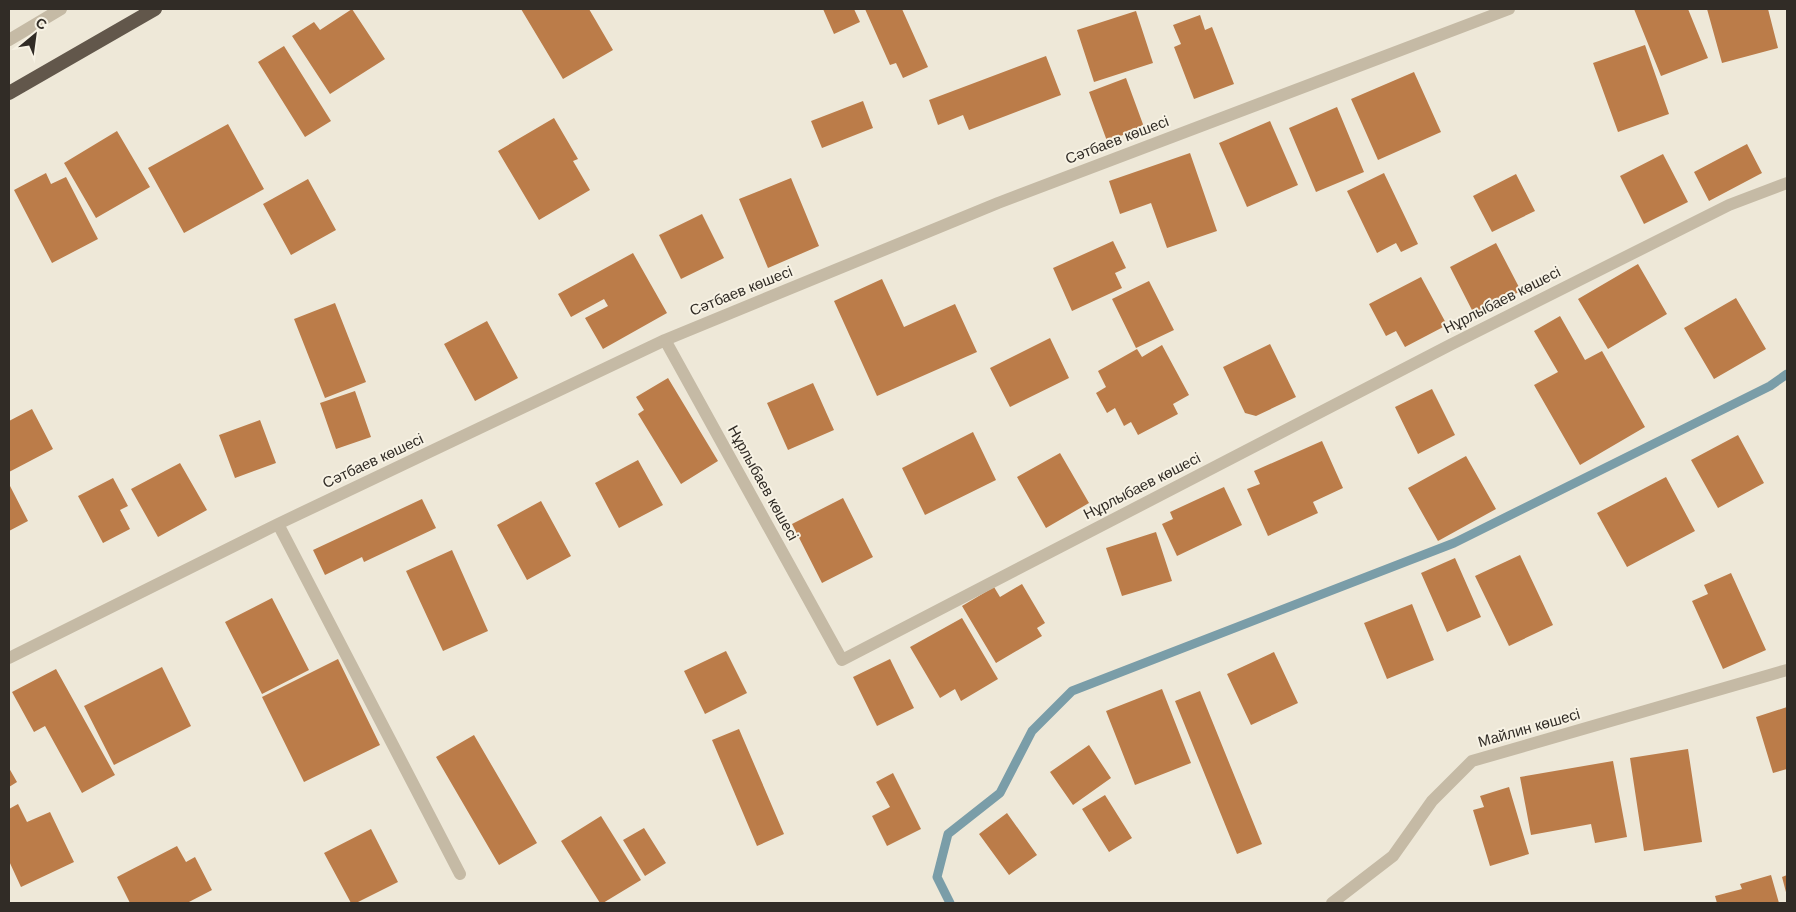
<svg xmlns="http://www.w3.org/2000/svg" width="1796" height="912" font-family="Arial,sans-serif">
	<rect width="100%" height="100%" fill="#eee8d8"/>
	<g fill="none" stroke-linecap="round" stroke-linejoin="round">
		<path stroke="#7a9da8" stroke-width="9" d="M950 903 937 877 948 834 1000 793 1032 731 1072 691 1454 543 1770 386 1787 374"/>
	</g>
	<path fill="#bb7c49" d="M352 9 385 59 330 94 292 36 314 22 320 30Z
		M521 9H589L613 50 563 79Z
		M823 9H854L860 22 834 34Z
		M865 9H902L928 67 903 78 896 63 890 65Z
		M1634 9H1688L1708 58 1661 76Z
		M1707 9H1768L1778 48 1722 63Z
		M1136 11 1153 63 1094 82 1077 30Z
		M1200 15 1205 30 1212 27 1234 84 1194 99 1174 47 1181 44 1173 25Z
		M1645 45 1669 114 1618 132 1593 63Z
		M284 46 331 121 305 137 258 62Z
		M1046 56 1061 95 969 130 963 115 938 125 929 100Z
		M1414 72 1441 132 1378 160 1351 99Z
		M1126 78 1144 127 1107 141 1089 92Z
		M863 101 873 128 822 148 811 121Z
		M1337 107 1364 172 1316 192 1289 128Z
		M554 118 578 159 573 161 590 190 539 220 498 151Z
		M1270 121 1298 185 1247 207 1219 143Z
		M228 124 264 189 184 233 148 168Z
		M117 131 150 187 96 218 64 163Z
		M1747 144 1762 173 1709 201 1694 172Z
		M1190 153 1217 231 1167 248 1151 203 1120 214 1109 181Z
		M1663 154 1688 202 1644 224 1620 176Z
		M46 173 51 184 66 177 98 239 52 263 14 190Z
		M1384 173 1418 244 1401 252 1396 243 1377 253 1347 191Z
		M1516 174 1535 211 1492 232 1473 196Z
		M791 178 819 246 768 268 739 199Z
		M308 179 336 230 291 255 263 204Z
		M702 214 724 258 681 279 659 235Z
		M1113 241 1126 268 1115 273 1122 288 1072 311 1053 268Z
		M1496 243 1521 291 1474 314 1450 267Z
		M633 253 667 313 603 349 585 318 608 306 604 299 571 317 558 294Z
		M1638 264 1667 314 1608 349 1578 299Z
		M1421 277 1447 325 1405 347 1396 331 1386 336 1369 304Z
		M882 279 904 327 955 304 977 352 877 396 834 301Z
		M1149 281 1174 330 1136 348 1112 299Z
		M1736 298 1766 349 1714 379 1684 328Z
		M335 303 366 382 325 398 294 319Z
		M1560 316 1585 360 1602 351 1645 427 1580 465 1534 385 1558 372 1534 331Z
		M487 321 518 378 475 401 444 344Z
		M1050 338 1069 378 1010 407 990 368Z
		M1270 344 1296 397 1256 416 1245 413 1223 367Z
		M1162 345 1189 395 1173 404 1178 414 1138 435 1131 422 1124 426 1115 408 1107 413 1096 393 1106 387 1098 371 1137 349 1142 357Z
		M668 378 718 461 681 484 638 414 644 410 636 397Z
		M813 383 834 430 788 450 767 403Z
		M1432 389 1455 435 1418 454 1395 407Z
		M355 391 371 437 336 449 320 403Z
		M32 409 53 449 9 472V421Z
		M260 420 276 463 235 478 219 435Z
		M973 432 996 480 925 515 902 468Z
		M1738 435 1764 483 1718 508 1691 460Z
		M1322 441 1343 488 1313 502 1318 513 1268 536 1247 489 1260 484 1254 471Z
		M1060 453 1089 503 1046 528 1017 477Z
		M1466 456 1496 509 1438 541 1408 488Z
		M638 460 663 505 619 528 595 483Z
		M180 463 207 510 158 537 131 489Z
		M1666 477 1695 531 1627 567 1597 513Z
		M113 478 128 506 120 510 130 529 103 543 78 496Z
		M9 484 28 521 9 531Z
		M1224 487 1242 525 1177 556 1162 524 1173 519 1170 512Z
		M843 498 873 557 822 583 792 524Z
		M422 499 436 528 364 562 362 557 325 575 313 550Z
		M541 501 571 556 527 580 497 525Z
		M1156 532 1172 581 1122 596 1106 548Z
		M452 550 488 631 443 651 406 571Z
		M1520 555 1553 625 1509 646 1475 576Z
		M1455 558 1481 617 1447 632 1421 573Z
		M1731 573 1766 650 1723 669 1692 601 1708 594 1704 585Z
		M1022 584 1045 623 1037 628 1042 636 996 663 962 606 994 587 1000 597Z
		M272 598 309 670 262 694 225 622Z
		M1412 604 1434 660 1387 679 1364 623Z
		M962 618 998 679 961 701 955 689 940 698 910 647Z
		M726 651 747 693 705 714 684 671Z
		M1274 652 1298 703 1251 725 1227 674Z
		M338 659 380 745 304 782 262 697Z
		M890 659 914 708 877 726 853 677Z
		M162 667 191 726 114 765 84 706Z
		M56 669 115 775 82 793 45 726 34 732 12 692Z
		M1162 689 1191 763 1135 785 1106 711Z
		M1200 691 1262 844 1237 854 1175 701Z
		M1787 707V769L1773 773 1756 717Z
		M739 729 784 834 757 846 712 740Z
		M474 735 537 843 499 865 436 757Z
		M1089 745 1111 778 1073 805 1050 772Z
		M1688 749 1702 842 1644 851 1630 758Z
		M1613 761 1627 837 1595 843 1591 824 1531 835 1520 777Z
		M9 768 17 782 9 787Z
		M893 773 921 829 887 846 872 816 890 807 876 782Z
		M1509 787 1529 854 1490 866 1473 810 1484 807 1480 796Z
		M1105 795 1132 838 1109 852 1082 809Z
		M18 804 27 822 50 812 74 862 21 887 9 861V809Z
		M1007 813 1037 855 1009 875 979 834Z
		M601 816 641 880 603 903H600L561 841Z
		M644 828 666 863 645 876 623 840Z
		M371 829 398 882 356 903H351L324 853Z
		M177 846 186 862 195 857 212 890 187 903H130L117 877Z
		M1771 875 1779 903H1717L1715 896 1742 889 1740 884Z
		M1787 875V896L1782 877Z"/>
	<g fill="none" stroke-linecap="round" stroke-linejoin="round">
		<path stroke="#c5baa5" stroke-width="12" d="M9 40 61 9
			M665 340 842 660 1450 345 1729 205 1787 183
			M278 524 460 874
			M9 658 278 524 665 340 998 203 1509 9
			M1332 903 1393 856 1432 801 1472 761 1787 670"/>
		<path stroke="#62574b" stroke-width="14" d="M9 93 155 9"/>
	</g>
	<g text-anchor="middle" stroke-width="4" stroke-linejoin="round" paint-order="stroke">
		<g font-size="15" fill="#312c26" stroke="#f7f2e4">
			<text transform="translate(1117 140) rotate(-21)" y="5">Сәтбаев көшесі</text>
			<text transform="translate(741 291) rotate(-22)" y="5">Сәтбаев көшесі</text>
			<text transform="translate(1502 300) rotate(-27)" y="5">Нұрлыбаев көшесі</text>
			<text transform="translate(373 461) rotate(-25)" y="5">Сәтбаев көшесі</text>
			<text transform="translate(763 483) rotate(61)" y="5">Нұрлыбаев көшесі</text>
			<text transform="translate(1142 486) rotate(-27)" y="5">Нұрлыбаев көшесі</text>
			<text transform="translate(1529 728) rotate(-16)" y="5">Майлин көшесі</text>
		</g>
	</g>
	<rect width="1796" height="912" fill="none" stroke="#312c26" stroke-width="20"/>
	<g transform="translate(35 35) rotate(29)" stroke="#f7f2e4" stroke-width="4" paint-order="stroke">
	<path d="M0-4L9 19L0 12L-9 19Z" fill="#312c26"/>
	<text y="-8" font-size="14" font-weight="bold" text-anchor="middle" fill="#312c26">С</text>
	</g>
</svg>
